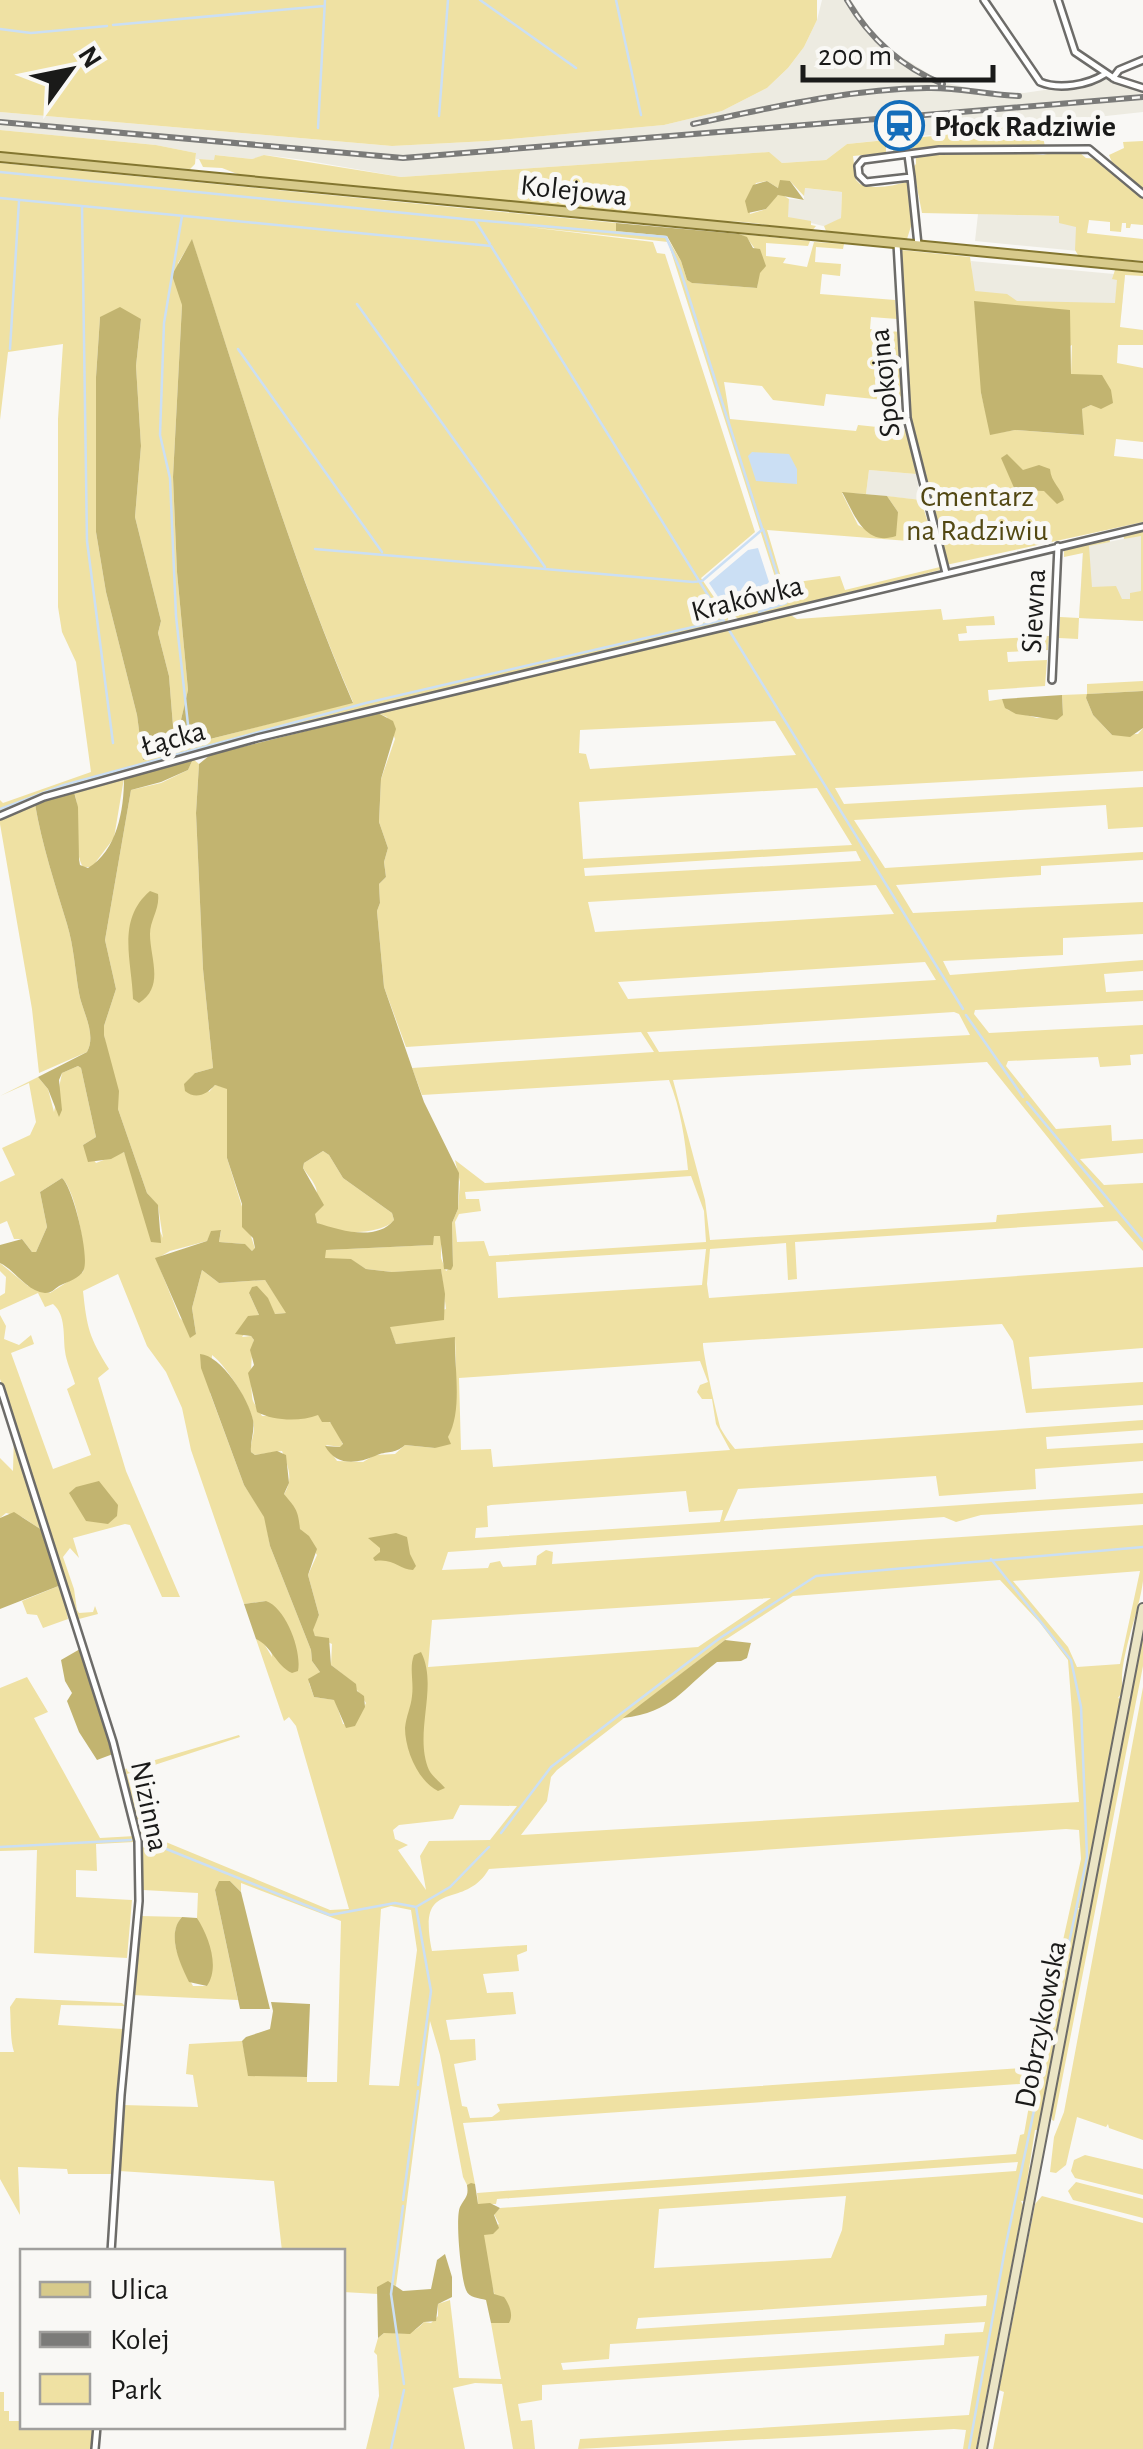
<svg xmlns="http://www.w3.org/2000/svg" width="1143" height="2449" font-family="'Alegreya Sans',sans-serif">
	<rect width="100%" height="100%" fill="#f9f8f5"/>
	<path fill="#edebe1" d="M822 0H851L871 30 892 51 942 82 989 92 1024 93 1091 83 1106 78 1143 92V112L847 144 826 160 782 163 768 152 401 177 304 160 265 155 252 159 216 155 215 160 196 159V153L156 145 0 130V112L392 146 488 141 664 125 722 111 767 88 788 68 804 47 817 20Z
		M804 188 842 192 841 218 827 227 787 217 789 199 804 200Z
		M978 214 1085 217 1078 251 975 241Z
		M971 261 1125 275 1121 315 974 301Z
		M869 470 916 474 921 500 866 494Z
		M1143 535V621L1079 618 1083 547Z"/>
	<path fill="#efe1a3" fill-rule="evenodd" d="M0 0H817V20L804 47 788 68 767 88 722 111 664 125 488 141 392 146 0 112Z
		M1040 121 1045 147 893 151 892 140 995 130V125Z
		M0 130 156 145 196 153 195 164 190 169 171 168 0 152Z
		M886 140V153L853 156 856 180 860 184C877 190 891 186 907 182L912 223 907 239 826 231 824 226 841 218 842 192 805 188 804 196 790 181 778 188 767 181 756 183 748 198 750 214 766 209 776 196 781 194 789 199 788 217 811 221V225L816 226 812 231C788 230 745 219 726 222L240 175 222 168 203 167 199 159 214 160 215 155 252 159 264 155 401 177 769 152 782 163 826 160 847 144Z
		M1143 141V192L1114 167 1109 155 1124 148 1123 142Z
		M937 151 1013 152 1043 155 1059 151 1080 153 1086 158 1098 159 1143 197V225L1131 224 1130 228H1126V223H1122L1121 232 1110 231V222L1089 220 1087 233 1143 239V261L1078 255 1075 250 1076 227 1059 223V216L922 213 913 167 916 164V154Z
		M0 163 616 223V231L666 236 681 261 687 280 693 283 757 288 761 257 747 238 739 234 810 241 808 246 766 243V256L786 258 783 263 807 267 814 242 844 244 843 249 816 247 815 262 841 264 840 276 822 274 820 294 895 300 897 319 871 317 870 329 900 332 903 402 826 394 824 406 773 400 762 386 724 382 730 419 856 431 858 425 906 430 916 474 869 470 866 494 842 493 858 525 880 537 898 512 887 496 921 500 934 543 767 530 783 584 840 576 845 590 940 567V570L738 619 735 616 784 605 668 242 520 226 653 242 657 253 665 254 755 532 701 578 728 618 727 624 235 740 44 794 0 814V800L3 803 91 772 76 662 62 632 58 607V419L63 344 8 352 0 420ZM192 240C243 395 288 552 353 702L191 744 180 724 188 690 177 572 173 477 182 305 178 263ZM100 317 141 319 136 366 141 446 135 517 161 621 158 633 169 676 175 751 143 759 137 715 106 592 96 532V377Z
		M901 250 970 257 975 291 1007 294 1017 301 1115 303 1117 280 1112 279 1115 270 1143 273V276L1125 275 1120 327 1143 330V345H1118L1117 363 1143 368V442L1116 439 1114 456 1143 459V522L946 565 909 416 898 253ZM1072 345 1071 375 1091 405 1082 409 1083 435 1015 430 991 434 981 393Z
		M1143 530V621L1079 618 1078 639 1059 638 1060 617 1079 618 1083 553 1064 557V551L1109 537 1110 542 1089 546 1092 587 1116 586 1122 599H1130V593L1141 591V536L1124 539 1123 533Z
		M941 609 943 620 994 616 995 625 966 626 967 633 958 634 959 641 1049 636 1048 650 1007 652 1008 662 1047 660 1045 686 988 690 989 701 1002 699 1008 710 1037 718 1063 715 1062 695 1087 694V684L1143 681V691L1088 694 1086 698 1093 715 1112 735 1138 734 1143 728V771L835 788 844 804 1143 787V827L1108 829 1106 805 854 820 885 868 1143 852V860L1041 866V875L896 885 913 913 1143 902V934L1063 938V955L943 961 950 975 1143 960V971L1104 974 1106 992 1143 990V1001L975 1010 974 1014 989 1033 1143 1025V1054L1130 1055 1131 1065 1100 1067 1098 1057 1008 1061 1006 1066 1056 1129 1111 1125 1112 1141 1143 1139V1153L1080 1159 1104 1185 1143 1183V1251L1117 1221 795 1242 797 1279 788 1280 786 1243 710 1249 707 1284 709 1298 1143 1267V1348L1029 1357 1032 1389 1143 1382V1405L1026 1413 1013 1341 1002 1324 703 1343C702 1350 718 1421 721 1429 725 1436 730 1443 735 1449L1143 1420V1430L1046 1437 1047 1449 1143 1443V1461L1035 1469 1036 1489 939 1496 936 1476 738 1489 724 1521 1143 1493V1504L981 1515 956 1522 944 1517 448 1552 442 1570 488 1568 490 1563 500 1561 503 1567 536 1565 537 1556 546 1550 553 1552 552 1564 1143 1525C1143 1545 1143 1562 1143 1581 1139 1614 1117 1662 1123 1691L1118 1698 1121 1699 1081 1908H1078L1080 1912 1039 2130H1035L1024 2201H1021L1023 2205 976 2449H963L966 2430 954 2429 578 2449 580 2439 969 2415 979 2356 542 2385V2400L518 2404 521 2421 532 2420 535 2449H513L502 2384 475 2383 453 2388 465 2449H366L379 2396 377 2355 374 2352 378 2338 384 2333C402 2332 410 2338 424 2322L431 2323 438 2316V2304L450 2300 459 2378 501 2379 491 2323 502 2321 489 2275 483 2234 499 2224 494 2214 500 2208 1016 2171 1018 2162 497 2199 496 2204H478L477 2193 1016 2154 1020 2135 1024 2134 1033 2083 463 2123 475 2184 467 2185 463 2177 440 2055 430 2021 396 2286 393 2284 378 2287V2294L343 2292 342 2252 282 2251 274 2181 119 2171 122 2105 198 2107 193 2075 186 2074 189 2044 242 2041 249 2075 307 2077V2082H337L341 1921 241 1883V1892L230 1881 215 1890 238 2000 132 1995 141 1916 182 1917C165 1937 182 1966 193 1986H207L212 1959 197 1918 198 1893 143 1890 141 1843 125 1769 239 1735 240 1737 127 1774 144 1833 330 1910 349 1909 296 1726 289 1717 284 1721 256 1639 263 1642 272 1657 266 1601 244 1604 191 1450 182 1408 166 1372 147 1346 118 1274 83 1291C87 1328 89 1337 109 1369L98 1378 126 1471 180 1597H162L130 1525 125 1524 73 1538 79 1558 70 1548 63 1557 74 1589 77 1610 79 1613 93 1612 95 1606 98 1614 75 1620 45 1513 0 1379V1315L6 1326 4 1339 19 1345 31 1335 34 1344 11 1353 53 1469 91 1455 67 1389 75 1384C72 1374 66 1361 65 1351 63 1335 66 1315 53 1304L45 1307 38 1293 0 1310V1296L5 1293 6 1277 0 1271V1263L28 1286 50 1293 83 1272C87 1252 76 1191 62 1178L40 1192 47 1227 36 1252H32L22 1239H14L7 1221 0 1224V1182L15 1175 2 1148 30 1135 36 1122 29 1083 0 1096 38 1077 48 1089 54 1112 62 1073 78 1066 81 1068 96 1137 83 1145 96 1163 124 1152 163 1238 158 1206 147 1193 118 1109 104 1035V1026L116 989 105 940 131 790 161 783 188 770 193 759 199 764 196 813 203 969 213 1068 195 1073 209 1092 215 1085 227 1088V1158L255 1249 252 1251 244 1244 219 1242 221 1231H212L207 1241 170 1251 156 1259 180 1318 196 1334 192 1308 202 1270 219 1283 265 1280 287 1313 275 1314 249 1293 259 1315 242 1337 251 1336 254 1340C251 1348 250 1392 253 1401 253 1402 262 1415 262 1416 284 1416 295 1422 318 1414L335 1426 343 1445 341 1447 326 1445 337 1461 363 1462 375 1455 395 1454 405 1445 435 1448 448 1437 456 1366 455 1338 396 1344 389 1326 446 1309 441 1270 392 1272 366 1269 350 1259H325V1250L432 1245 434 1236H441V1258L446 1271 453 1266 452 1223 458 1209 460 1182 455 1160 485 1183 688 1170C685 1139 681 1110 669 1080L422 1095 412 1068 654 1052 641 1032 406 1047 384 987 377 911 380 903 379 884 386 877 384 862 388 848 379 822 381 779 395 739 387 717 378 713 789 614 797 619ZM775 721 796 755 590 769 586 754 579 753 580 730ZM817 788 852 845 583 859 579 802ZM856 851 861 861 585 876 584 868ZM876 885 894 914 595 932 588 902ZM925 962 936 980 628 999 618 982ZM954 1012 959 1014 970 1035 659 1052 647 1032ZM987 1062 1104 1207 997 1215 996 1222 710 1240 705 1200 673 1080ZM691 1176 704 1211 706 1242 489 1256 484 1241 457 1242 455 1222 459 1214 481 1211 479 1199H466L465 1192ZM706 1249 702 1285 498 1298 496 1262ZM212 1355C227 1366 254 1409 254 1428 254 1436 250 1443 251 1452L255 1455 282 1451C288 1466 294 1479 284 1494L300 1529 317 1555 308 1575 319 1615 312 1630 315 1636 332 1644 331 1665 350 1680 366 1703 354 1726 343 1724 335 1700 314 1697 309 1683 320 1672 312 1661 311 1650 270 1546 265 1517 244 1485 210 1393ZM700 1361 708 1382 700 1385 697 1392 702 1399H712L716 1424 730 1450 493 1467 491 1449 461 1450 459 1378ZM686 1491 689 1512 723 1510 720 1522 475 1538 476 1528 488 1527 487 1506 491 1505ZM1140 1571 1120 1664 1077 1667 1068 1647 1013 1581ZM1000 1580 1040 1623 1068 1660 1079 1802 521 1835 547 1801 551 1777 557 1770 725 1640 793 1596ZM771 1598 698 1647 428 1667 432 1620ZM460 1805 517 1806 490 1840 429 1841 420 1856 426 1890 398 1850 408 1845 395 1839 393 1830 399 1825 453 1819ZM1066 1829 1079 1830 1081 1859 1035 2067 497 2104 500 2111 492 2117 470 2118 467 2107 462 2106 454 2064 476 2060 475 2039 450 2040 446 2020 516 2014 513 1992 487 1993 483 1974 519 1971 517 1955 527 1951V1945L432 1951C416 1874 463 1913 489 1869ZM391 1906 411 1910 417 1950 399 2086 369 2085 381 1909ZM846 2196 842 2230 831 2258 654 2268 659 2209ZM987 2295 986 2306 636 2329 638 2318ZM985 2322 983 2332 945 2334 944 2345 563 2370 561 2363 609 2359 610 2344Z
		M124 778 114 838 92 867H83C71 846 83 815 74 792Z
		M35 804C42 845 55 884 67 924 74 947 75 970 79 993 82 1011 97 1034 87 1052L39 1073 32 1009 0 824V820Z
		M323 1151 329 1155 343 1178 392 1213 394 1220C384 1235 322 1238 315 1219 312 1211 319 1197 316 1188 314 1182 307 1174 303 1168L304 1163Z
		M14 1434 45 1532 22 1517 6 1513 0 1518V1458L13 1471Z
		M61 1585 68 1619 43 1628 37 1615 27 1614 22 1601Z
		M1143 1632V1666L1054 2121 1052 2120V2104Z
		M27 1677 48 1712 34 1718 100 1838 135 1836 134 1842 96 1844 97 1871 76 1870V1897L132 1900 127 1958 34 1953 37 1850 0 1851V1688Z
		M1143 1687V2140L1109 2128 1108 2124 1106 2127 1077 2117 1066 2165 1056 2173 1050 2172 1054 2137 1064 2112Z
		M16 1998 122 2003 125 2006 61 2005 58 2025 123 2029 113 2174H68L67 2169 18 2167 20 2215 0 2179V2052H14C10 2040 11 2022 10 2007Z
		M1085 2155 1143 2169V2195L1075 2178 1071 2171 1074 2160Z
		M1076 2182 1143 2199V2218L1073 2200 1068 2191Z
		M1042 2196 1143 2223V2449H993L1004 2392 999 2390 1035 2204Z
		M0 2392H4V2411H9V2421H22V2426L95 2427 93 2449H0Z"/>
	<path fill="#c2b470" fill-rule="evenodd" d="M780 180 790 181 804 200 778 195 766 209 748 213 745 201 753 185 767 181 778 188Z
		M616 223 739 234 747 237 753 248 760 249 766 266 760 273 757 288 692 283 687 280 681 261 667 236 616 231Z
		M192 239C243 395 288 552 353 703L190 744 180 724 188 690 177 572 173 477 182 305 172 275Z
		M974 301 1070 310 1071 374 1102 375 1111 390 1113 403 1101 409 1091 405 1082 409 1084 435 1015 430 990 435 981 393Z
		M120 307 141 319 136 366 141 446 135 517 161 621 158 633 169 676 175 751 143 760 137 715 106 592 96 532V377L100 317Z
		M1007 454 1023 470 1039 465 1050 469C1051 483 1061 487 1064 500L1057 504 1044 491 1015 490 1001 458Z
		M842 492 887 496 898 512 896 536C864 547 854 513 842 492Z
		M1143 691V728L1130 737 1112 735 1093 715 1086 698 1087 694Z
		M1062 695 1063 715 1057 720 1016 714 1005 708 1002 699Z
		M378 713 393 721 396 729 381 779 379 822 388 848 384 862 386 877 379 884 380 903 377 911 384 987 424 1102 459 1173 458 1209 452 1223 453 1266 451 1270 444 1269 440 1236H434L433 1245 326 1250 325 1258 351 1259 366 1269 392 1272 441 1269 445 1294 444 1320 390 1327 396 1344 455 1337C454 1367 463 1410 448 1437L451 1444 435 1448 405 1445C394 1455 387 1450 375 1456 356 1464 336 1466 325 1446L340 1447 343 1444 330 1422H322L318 1415C300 1422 274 1421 257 1412L248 1373 254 1365 250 1350 254 1340 251 1336 235 1334 248 1316 259 1315 249 1293 252 1287 257 1286 268 1298 275 1314 286 1313 265 1280 219 1283 202 1270 192 1308 196 1334 190 1338 155 1258 207 1241 211 1231 221 1230 219 1242 245 1244 252 1251 255 1248 253 1238 242 1227V1204L227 1158V1089L215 1085C207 1094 196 1100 185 1091L184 1084 195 1073 213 1068 203 969 196 813 199 764 210 755ZM323 1151 329 1155 343 1178 392 1213 394 1220C376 1242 340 1230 317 1223L315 1214 324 1205 303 1168 304 1163Z
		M193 759 188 770 161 782 131 790 105 940 116 989 104 1026V1035L119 1091 118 1109 147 1193 158 1205 161 1243 151 1242 124 1152 111 1159 88 1162 83 1145 96 1137 81 1068 78 1066 62 1073 59 1080 62 1110 59 1117 48 1089 38 1077 87 1052C97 1034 82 1011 79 993 75 970 74 947 67 924 55 884 42 845 35 804L74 792 78 807 79 859 80 865 88 868C117 851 124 810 124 778Z
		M150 891 158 894C160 909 150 920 150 934 150 958 165 987 139 1003L133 999C132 961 116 920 150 891Z
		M62 1178C73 1188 89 1253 84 1269 81 1278 67 1282 59 1286 53 1290 52 1293 45 1293 26 1291 15 1270 0 1263V1245L22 1239 32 1252H36L47 1227 40 1192Z
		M200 1354C221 1355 249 1399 253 1420 255 1431 250 1441 251 1452L255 1455 277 1451 286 1455 289 1483 284 1494C296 1509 298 1509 300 1529L309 1536 317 1549 308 1575 319 1615 313 1630 315 1636 329 1638 331 1665 356 1684 357 1691 364 1696 365 1707 355 1726 346 1728 334 1700 314 1697 308 1679 320 1672 312 1661 311 1650 270 1546 264 1517 244 1485 201 1368Z
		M99 1481 118 1505 117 1516 108 1524 86 1521 69 1493 76 1487Z
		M14 1512 45 1532 61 1585 0 1609V1518Z
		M396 1533 407 1537 410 1554 416 1566 413 1570C400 1570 394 1558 375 1561L373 1558 380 1552V1548L368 1538Z
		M266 1601C286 1608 302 1651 298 1671L292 1673C275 1665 272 1646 256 1639L244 1604Z
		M725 1640 751 1643 747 1658 741 1661 717 1662C682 1689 673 1712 623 1718Z
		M80 1649 113 1754 97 1760 79 1732 67 1701 72 1693 65 1681 61 1660Z
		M421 1652C439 1687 413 1733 429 1770 432 1776 441 1783 445 1788L438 1791C418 1781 405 1750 405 1728 406 1716 411 1707 412 1696 414 1681 409 1668 414 1655Z
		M219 1881H230L241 1892 270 2009H240L215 1890Z
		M182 1917 197 1918C209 1937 220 1967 207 1986L189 1982C180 1964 166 1934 182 1917Z
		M271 2002 310 2004 307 2077 248 2076 242 2041 246 2037 270 2029 273 2011Z
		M471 2183 475 2184 478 2204 490 2203 500 2208 494 2215 499 2228 493 2234 484 2235 494 2294 504 2297C509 2304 514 2315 509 2323H491L486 2300C479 2298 469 2298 466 2290 461 2278 455 2218 460 2207 465 2197 469 2197 467 2185Z
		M445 2254 452 2277V2297L438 2304 436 2321 424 2322 410 2334 384 2333 378 2338 377 2287 388 2281 403 2291 431 2289 437 2260Z"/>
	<path fill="#cbdff4" d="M752 452 789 454 797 469V484L756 481 748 456Z
		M758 548 769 582 764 587 766 593 773 594 775 602 728 612 709 583 748 550Z"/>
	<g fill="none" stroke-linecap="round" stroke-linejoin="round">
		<path stroke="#cbdff4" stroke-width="2.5" d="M480 0 576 68
			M616 0 641 115
			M113 25 324 6
			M0 29 31 33 107 26
			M439 116 448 0
			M318 128 325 0
			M0 172 474 220
			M0 198 491 246 724 621
			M82 206 87 541 113 743
			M182 216 164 323 160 435 170 478 176 616 188 725
			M490 244 475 220 666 237 680 269 762 528
			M357 304 545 567
			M10 349 19 201
			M238 349 382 552
			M315 549 693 582 702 581 763 529 786 603 759 612
			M729 630 963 1009
			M0 809 64 785 366 703 723 620
			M966 1015 1023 1097
			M1027 1102 1143 1241
			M501 1833 551 1767 720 1638 816 1576 1143 1547
			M144 1840 330 1915 395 1903 416 1907
			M0 1847 131 1840
			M418 2085 431 1991 416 1907 450 1887 489 1847
			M403 2200 418 2091
			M403 2206 391 2294 404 2384
			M391 2449 404 2390
			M969 2449 1005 2249 1087 1857 1081 1707 1071 1660 991 1559"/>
		<defs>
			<path id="street" d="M984 0 1040 82C1059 90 1088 85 1105 74
				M1058 0 1075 52 1115 79 1143 88
				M1113 78 1119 70 1143 60
				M908 155 911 177
				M897 243 907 418 946 573
				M918 245 911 177 866 182 859 175 858 166 863 160 939 150 1089 149 1143 194
				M1052 680 1058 546
				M0 816 44 797 257 738 1143 527
				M0 1387 113 1742 138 1841 139 1901 121 2095 111 2252
				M95 2449 97 2426"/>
			<path id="secondary" d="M982 2449 1143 1608"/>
			<path id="primary" d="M0 157 1143 267"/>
		</defs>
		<use href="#street" stroke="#6d6c69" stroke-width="10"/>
		<use href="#secondary" stroke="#6d6c69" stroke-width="12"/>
		<use href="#primary" stroke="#837630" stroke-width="12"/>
		<use href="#street" stroke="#fff" stroke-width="5"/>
		<use href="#secondary" stroke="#ebe5c5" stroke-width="8"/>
		<use href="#primary" stroke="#d7ca8b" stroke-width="8"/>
		<defs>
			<path id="rail" d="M847 0C870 39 901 67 943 84
				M0 122 403 158 1143 97
				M693 124C770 108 848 89 927 88 958 87 988 95 1019 96"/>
		</defs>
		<use href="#rail" stroke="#7b7b79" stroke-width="6"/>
		<use href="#rail" stroke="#f9f8f5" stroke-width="2.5" stroke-dasharray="8" stroke-linecap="butt"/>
	</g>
	<defs>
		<symbol id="station-ring" viewBox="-11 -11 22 22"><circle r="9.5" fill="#f9f8f5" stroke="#146dba" stroke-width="1.5"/><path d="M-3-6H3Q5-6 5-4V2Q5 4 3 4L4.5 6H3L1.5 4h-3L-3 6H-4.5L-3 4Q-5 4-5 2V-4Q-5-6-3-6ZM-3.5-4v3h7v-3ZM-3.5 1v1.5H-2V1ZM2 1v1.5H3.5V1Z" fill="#146dba"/></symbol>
	</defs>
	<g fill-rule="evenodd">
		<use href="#station-ring" x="872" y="98" width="55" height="55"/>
	</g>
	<g text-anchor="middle" stroke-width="10" stroke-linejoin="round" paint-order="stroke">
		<g font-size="30" font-weight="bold" fill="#1a1a19" stroke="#f9f8f5" text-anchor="start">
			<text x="934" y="136">Płock Radziwie</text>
		</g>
		<g font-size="30" fill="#1a1a19" stroke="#f9f8f5">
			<text transform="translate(574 190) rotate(6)" y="10">Kolejowa</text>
			<text transform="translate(884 383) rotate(-96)" y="10">Spokojna</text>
			<text transform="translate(747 598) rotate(-14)" y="10">Krakówka</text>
			<text transform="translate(1033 611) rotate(-87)" y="10">Siewna</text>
			<text transform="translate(173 738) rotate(-15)" y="10">Łącka</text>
			<text transform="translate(150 1806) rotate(78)" y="10">Nizinna</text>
			<text transform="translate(1040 2024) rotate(-79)" y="10">Dobrzykowska</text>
		</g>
		<g font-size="30" fill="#534813" stroke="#f9f8f5">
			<text x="977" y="506">Cmentarz<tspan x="977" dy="34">na Radziwiu</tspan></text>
		</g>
	</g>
	<rect x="20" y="2249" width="325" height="180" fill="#f9f8f5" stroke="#a09f9d" stroke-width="2.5"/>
	<rect x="40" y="2282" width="50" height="15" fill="#d7ca8b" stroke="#a09f9d" stroke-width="2.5"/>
	<text x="110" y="2299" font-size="30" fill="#1a1a19">Ulica</text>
	<rect x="40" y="2332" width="50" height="15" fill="#7b7b79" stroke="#a09f9d" stroke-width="2.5"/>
	<text x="110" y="2349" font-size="30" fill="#1a1a19">Kolej</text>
	<rect x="40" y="2374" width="50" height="30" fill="#efe1a3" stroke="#a09f9d" stroke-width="2.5"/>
	<text x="110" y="2399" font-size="30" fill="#1a1a19">Park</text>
	<g transform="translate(70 70) rotate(57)" stroke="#f9f8f5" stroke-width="8" paint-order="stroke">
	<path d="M0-8L18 38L0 25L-18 38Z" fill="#1a1a19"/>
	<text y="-15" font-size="28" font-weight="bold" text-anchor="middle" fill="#1a1a19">N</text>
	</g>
	<path d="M803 65v15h190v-15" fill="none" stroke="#1a1a19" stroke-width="5"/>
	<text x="818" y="65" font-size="30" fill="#1a1a19" stroke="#f9f8f5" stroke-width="8" paint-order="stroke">200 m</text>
</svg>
